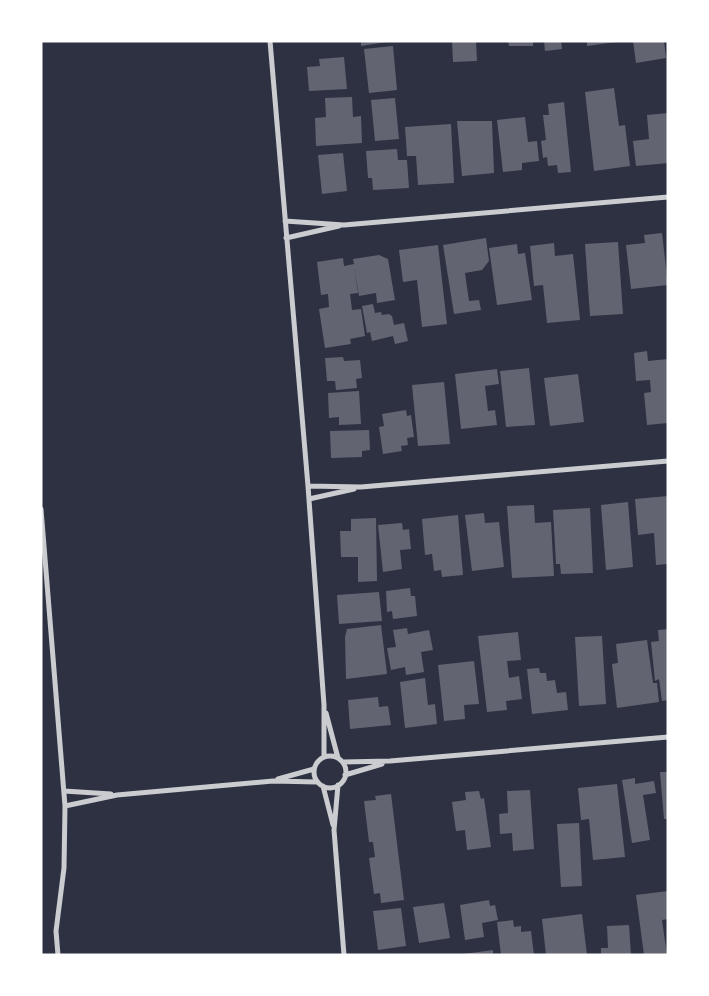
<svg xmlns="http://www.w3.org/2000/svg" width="709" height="996" font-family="Rubik,sans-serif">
	<rect width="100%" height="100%" fill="#2d3142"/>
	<path fill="#626471" d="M361 41H387V42L361 46Z
		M452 41H476L477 61 453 62Z
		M508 41H533V46H509Z
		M544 41H561L562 49 545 51Z
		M587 41H616V42L587 46Z
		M633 41H664L666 58 636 63Z
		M393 46 397 90 369 93 364 49Z
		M344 57 347 89 309 91 307 67 320 66 319 59Z
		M614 88 619 126 625 125 630 166 594 171 585 92Z
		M352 97 353 117 361 116 362 143 316 146 315 118 326 117 325 98Z
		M395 98 399 139 375 141 371 100Z
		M564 102 571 172 558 173 557 165 548 166 547 157 543 158 541 141 546 140 543 115H549L548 104Z
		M668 113V163L636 166 633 141 649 139 647 115Z
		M525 117 528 142 537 141 539 161 522 163V170L503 172 497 120Z
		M457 121H492L494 173 462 176Z
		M451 124 454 183 418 185 416 156H407L405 127Z
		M397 149 398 160H407L409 188 373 190 372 178H368L366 151Z
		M343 153 347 191 322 194 318 155Z
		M662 233 668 285 631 289 626 245 645 243 644 235Z
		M486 238 489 261 482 270 465 273 469 301 479 300 481 310 454 314 443 245Z
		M618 242 623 314 590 316 585 244Z
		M554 243 555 256 573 254 580 320 547 323 543 285 534 286 530 246Z
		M517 244 518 254 525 253 532 300 497 305 489 248Z
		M438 245 447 324 422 327 417 280 403 282 399 250Z
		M379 255 388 259 395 300 377 303 376 293 359 296 354 267 358 293 350 294 352 310 361 309 365 336 350 339 351 344 325 348 319 309 329 307 328 294 321 295 317 262 343 258 344 266 354 264 353 259Z
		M373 304 375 313 381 312 382 315 389 314 392 316 394 325 404 323 408 341 395 344 393 336 372 341 370 332 367 333 362 306Z
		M647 351 648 361 668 359V423L647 425 644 393 651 392 650 380 636 381 634 353Z
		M343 357 344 361 360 360 362 378 356 379 357 388 336 390 335 381H327L325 358Z
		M529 368 535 425 506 427 500 371Z
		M497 369 499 384 485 386 488 411 495 410 497 425 461 429 455 374Z
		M578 374 584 422 550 426 544 378Z
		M444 382 450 444 418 446 412 385Z
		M359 391 361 424 339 425V417L329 418 328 393Z
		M406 410 407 416 411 415 414 437 407 438 408 445 401 446 402 451 383 454 379 427 384 426 382 414Z
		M369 430 370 450 362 451V457L331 458 330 431Z
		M668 496V564L656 565 654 533 638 535 635 499Z
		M628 502 633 567 606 570 601 505Z
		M534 505 535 523 551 522 554 576 512 578 507 506Z
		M590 508 593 573 561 574 560 564H556L553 510Z
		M484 513 485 523 499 522 504 567 472 571 465 515Z
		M458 515 463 575 442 577 441 570 434 571 432 554 425 555 422 519Z
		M376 518 377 581 358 582V557H341L340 531H351V519Z
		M402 523 403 530 409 529 411 549 400 550 402 569 383 572 378 525Z
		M410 588 411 596H415L417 616 393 619 392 611 387 612 386 591Z
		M379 592 382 621 339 624 337 595Z
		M381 625 387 674 346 679 345 637 347 629Z
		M407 628 408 634 429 630 433 650 421 652 424 672 406 675 405 667 391 670 387 648 396 647 393 630Z
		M668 629V700L662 701 659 679 655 681 651 642 659 641 658 630Z
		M518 632 521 660 507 661 509 678 519 676 522 699 506 701 507 710 487 712 478 636Z
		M602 636 606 704 579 706 575 637Z
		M647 640 653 683H657L659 702 617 708 612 664 618 663 616 644Z
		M474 661 479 704 464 705 465 719 444 721 438 665Z
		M539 668 540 673H546L547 681 555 680 557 693 566 692 568 710 532 714 527 669Z
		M425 678 428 705 435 704 437 724 405 728 400 682Z
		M378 697 379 707 388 706 391 725 350 729 348 700Z
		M660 772H668V819H664Z
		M635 778V784L654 781 656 793 643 795 650 840 632 843 622 780Z
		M617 784 625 857 593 860 589 819 581 820 578 788Z
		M530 790 534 849 513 851 512 833 500 834 499 814 508 813 507 791Z
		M479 791 481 799 484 798 491 847 467 850 465 830 456 831 452 802 466 800 465 792Z
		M391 794 404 900 381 903 380 893 374 894 369 858 375 857 373 842H369L364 801 376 800 375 796Z
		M579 823 582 886 561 887 557 824Z
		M668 891V919L662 920 667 955H644L636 895Z
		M489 900 490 906 495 905 498 920 482 923 484 937 465 940 460 905Z
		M444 903 450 938 419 943 413 907Z
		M401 908 406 946 378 950 373 911Z
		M582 914 587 955H546L542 919Z
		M513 920 514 927 521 926V932L531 931 534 955H501L497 922Z
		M629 925 631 955H601V948H608L607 926Z
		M493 950V955H463V954Z"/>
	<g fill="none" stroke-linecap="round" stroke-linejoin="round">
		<path stroke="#caccd0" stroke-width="5" d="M270 41 308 486 324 705V757
			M285 221 344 225 668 197
			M286 238 339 226
			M308 486 361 487 668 461
			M309 499 354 489
			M41 509 65 806 64 868 56 931 58 955
			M326 713 338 758
			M314 772a16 16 0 1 1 32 0a16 16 0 1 1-32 0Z
			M343 762 390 761 668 737
			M345 775 382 764
			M278 779 314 769
			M338 785 334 830 344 955
			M323 786 333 825
			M64 791 111 794
			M65 806 117 795 273 781 317 782"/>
	</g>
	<rect width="709" height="996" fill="none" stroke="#ffffff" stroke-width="85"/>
</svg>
